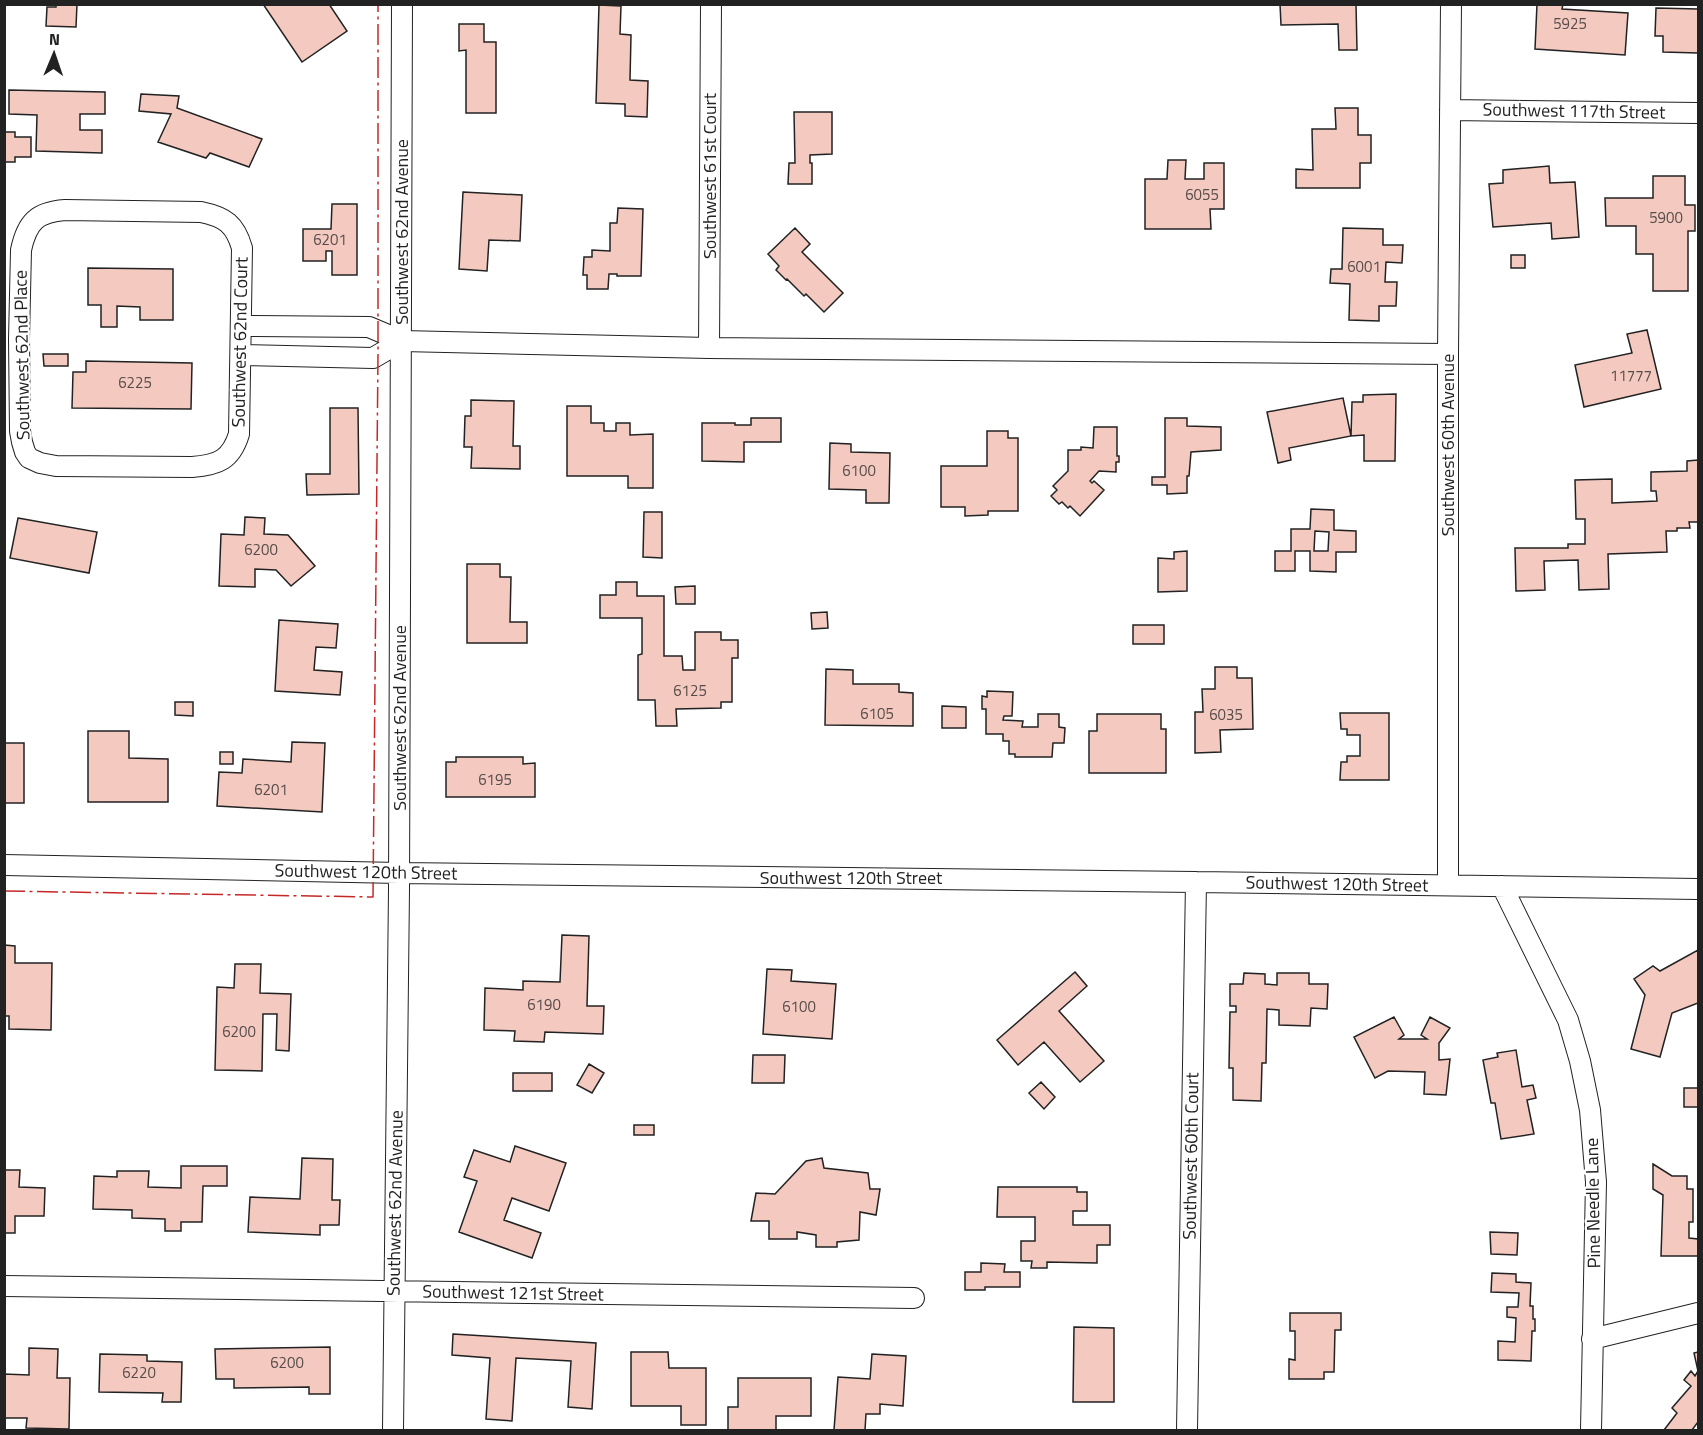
<svg xmlns="http://www.w3.org/2000/svg" width="1703" height="1435" font-family="'Titillium Web',sans-serif">
	<rect width="100%" height="100%" fill="#fff"/>
	<path fill="#f3c9c0" stroke="#222" stroke-width="1.5" fill-rule="evenodd" d="M56 4H77L76 27 46 26 47 7H56Z
		M263 4H329L347 31 302 62Z
		M1280 4H1356L1357 50H1339L1338 24 1281 25Z
		M1537 4H1563L1562 9 1628 13 1625 55 1535 49Z
		M599 5 621 6 620 34 631 35 630 80 648 81 647 117 625 116V104L596 103Z
		M1656 8 1698 9V53L1663 52V36H1655Z
		M459 24H484V42H496V113H466V50L459 51Z
		M9 90 105 92V114H80V130H102V153L36 151 37 115 9 114Z
		M141 94 179 96 177 108 262 139 249 167 210 153 206 158 158 142 171 114 139 111Z
		M1335 108H1358V135H1371V163H1360V188H1296V169L1313 170 1312 129H1336Z
		M794 112H832V154L810 155V163H812V184H788L789 163H795Z
		M4 132H15V137H31V157H15V162H4Z
		M1168 160H1186L1185 179H1204V163H1224V209H1210L1211 229H1145V179H1167Z
		M1549 166 1550 183 1575 182 1579 237 1552 239 1551 223 1493 227 1489 184 1503 183V170Z
		M1653 176H1685V205H1695V231H1688V291H1653V254H1636V226H1606L1605 198H1653Z
		M463 192 522 195 520 241 489 240 487 271 459 269Z
		M332 204H357V275H332V251H326V261H303V229H331Z
		M618 208 643 209 641 276H617V274H609L608 289H587V275H583L584 257H592V250L610 251V223H617Z
		M795 228 810 244 802 252 843 293 824 312 806 294 804 296 787 279 786 280 776 270 779 266 768 254Z
		M1343 228 1383 229V245H1403L1402 263 1386 262 1385 282H1397L1396 306H1379V321L1349 320 1350 284 1330 283 1331 269H1342Z
		M1511 255H1525V268H1511Z
		M88 268 173 269V320H140V307L117 306V327H101V305H88Z
		M1647 330 1661 389 1584 407 1575 365 1632 353 1627 334Z
		M43 354H68V366H44Z
		M86 361 192 363 191 409 72 408 73 372H86Z
		M1396 394 1395 461H1364V435L1351 436 1352 402H1363V395Z
		M1343 398 1351 436 1289 448 1291 460 1278 463 1267 412Z
		M471 400 514 401 513 446H520V469L471 468 472 447H464L465 416H471Z
		M567 406H591V423H604V431H616V423H630V435L653 434V488H628V476H567Z
		M330 408H358L359 494 307 495 306 474H330Z
		M751 418H781V442H744V462L702 461V423H735V425H751Z
		M1165 418H1187V426L1221 427V450L1191 452 1189 476H1187V493L1167 494V485H1152V477H1165Z
		M1094 427H1117V456H1119V462H1116V472L1099 471 1090 481 1092 483 1094 481 1104 490 1080 516 1070 506 1068 508 1062 502 1059 504 1051 496 1057 490 1053 486 1068 471V450H1081V447L1093 448Z
		M987 431H1008V438H1018V511H988V515L965 516V507H941V466H987Z
		M830 443 851 444V452L890 453 889 503H866V490L829 489Z
		M1698 460V522H1689L1690 528H1677V531H1666L1667 552 1608 554 1609 589 1579 590 1578 560 1544 561 1545 590 1516 591 1515 548H1568V544H1585V519H1576L1575 480 1612 479V503L1657 501 1656 491H1651V472L1687 471V461Z
		M1311 509 1334 510V530L1356 531V552H1336V572L1310 571V551H1295V571H1275V551H1291V529H1310ZM1315 531 1329 532 1328 551H1314Z
		M644 512H662V558L643 557Z
		M245 517 265 518 264 534 288 535 315 566 291 586 276 570 255 569V587L219 586 221 534 244 535Z
		M18 518 97 532 89 573 10 558Z
		M1187 551V591L1158 592V558L1174 559V552Z
		M467 564H500V577H511L510 622H527V643H467Z
		M616 582H637V596H664V656H682L683 670H695V632H721V640H738V658H732V702H721V708L676 709 677 726H656L655 700H638V655L642 654V618H600V595H616Z
		M695 586V604H676L675 587Z
		M827 612 828 628 812 629 811 613Z
		M279 620 338 624 336 648 316 647 314 670 342 672 340 695 275 691Z
		M1133 625H1164V644H1133Z
		M1215 667H1237V678H1252L1253 729 1220 730 1221 752 1195 753V712H1203L1202 689H1215Z
		M826 669 853 670V684H899V692L913 693V726L825 725Z
		M987 691 1013 692 1012 716H1004L1003 720 1023 721 1022 727H1038V714H1059V727L1065 728 1064 743H1053L1052 757H1015V754H1009V741H1003V734H986V709H982V696L987 697Z
		M175 702H193V716L175 715Z
		M942 706 966 707V728H942Z
		M1340 713H1389V780H1340L1341 762H1347V756H1360V735H1347V729H1341Z
		M1097 714H1161V729H1166V773H1089V731H1097Z
		M88 731H129V758L168 759V802H88Z
		M292 742 325 743 322 812 217 806 219 772 242 773 243 759 291 762Z
		M4 743H24V803H4Z
		M220 752H233V764H220Z
		M456 757H523V764L535 763V797H446V762H456Z
		M562 935 589 936 587 1006H604L603 1034 545 1032 544 1042 514 1041 515 1031 484 1030 485 988 523 990V981L560 982Z
		M4 945 15 946V963H52L51 1030 9 1029V1016H4Z
		M1698 950V1003L1672 1013 1660 1057 1631 1049 1645 995 1634 979 1653 966 1660 971Z
		M235 964H261L260 993 291 994 289 1051 276 1050 277 1014H263L262 1071 215 1070 217 987 234 988Z
		M767 969 792 970 791 981 836 984 832 1039 763 1034Z
		M1075 972 1087 986 1059 1011 1104 1061 1080 1082 1044 1042 1018 1065 997 1040Z
		M1244 973 1265 974V984L1277 985V973H1309V984H1328L1327 1009 1311 1008 1310 1026 1279 1025V1010L1267 1009 1266 1063H1262L1261 1101 1233 1100V1068H1229L1230 1012H1236V1006H1230V984H1243Z
		M1394 1017 1404 1035 1399 1039H1427L1421 1035 1430 1017 1450 1028 1439 1043V1060L1450 1059 1446 1095 1424 1094 1425 1072 1388 1071 1375 1078 1354 1037Z
		M1516 1050 1522 1087 1533 1085 1536 1098 1527 1100 1534 1134 1501 1139 1495 1103H1491L1483 1060 1498 1057 1497 1053Z
		M753 1055H785L784 1083H752Z
		M589 1064 604 1073 592 1093 577 1085Z
		M513 1073H552V1091H513Z
		M1041 1082 1055 1097 1044 1109 1029 1093Z
		M1684 1088H1698V1107H1684Z
		M634 1125H654V1135H634Z
		M515 1146 566 1163 549 1211 512 1198 504 1220 541 1233 532 1258 459 1232 477 1181 464 1177 474 1150 510 1162Z
		M302 1158 333 1159 332 1200H340L339 1225H320V1235L248 1232 250 1197 300 1199Z
		M822 1158 824 1168 868 1173 870 1189H880L876 1215 860 1212 859 1240 837 1242V1247H816V1235L797 1232V1239H769V1221H751L756 1193 775 1194 806 1161Z
		M1653 1164 1672 1176H1687V1189H1693V1222H1689V1238L1698 1239V1256H1661L1663 1195 1653 1189Z
		M181 1166H227V1186H203L202 1222H181V1231H165V1219L132 1218V1210L93 1209 94 1176 117 1177V1171H149L148 1187 181 1188Z
		M4 1170H20L19 1187 45 1188 44 1216H15V1233H4Z
		M998 1187H1077V1192H1087V1211H1073V1225H1110V1245H1097V1263L1047 1262V1268H1031L1032 1261H1021V1241H1035V1217H997Z
		M1490 1232 1518 1233 1517 1255 1491 1254Z
		M981 1263 1005 1264 1004 1272H1020V1287H985V1290H965V1272H981Z
		M1492 1273 1516 1274V1282L1531 1283 1530 1306H1533V1319H1535V1331H1532L1531 1361 1498 1360V1341L1515 1342 1516 1318 1507 1317V1307H1518L1519 1293 1491 1292Z
		M1290 1313H1341V1330H1335L1334 1372H1324V1379H1289V1359L1295 1360V1331H1290Z
		M1074 1327 1114 1328V1402H1073Z
		M453 1334 596 1343 592 1409 568 1407 571 1361 516 1358 512 1421 486 1419 490 1358 452 1355Z
		M330 1347V1394H309V1387L234 1388V1379H216L215 1349Z
		M29 1348 58 1349 57 1378H70L69 1429 26 1428 27 1418H4V1374L29 1375Z
		M631 1352H668L669 1368H706V1425H681V1406H631Z
		M1698 1352V1422L1692 1430H1664L1677 1413 1672 1408 1691 1386 1684 1380 1691 1371 1695 1376 1698 1371 1694 1353Z
		M100 1354 147 1355V1361L182 1362 181 1402H162L163 1393 99 1392Z
		M872 1354 906 1356 903 1406 880 1404V1414H866L865 1430H834L838 1377 870 1379Z
		M738 1378H811V1416H776V1430H728V1407H738Z"/>
	<g fill="none" stroke-linecap="round" stroke-linejoin="round">
		<defs>
			<path id="minor" d="M1450 110 1698 113
				M65 210 201 212C225 217 235 224 242 248L239 434C231 460 218 465 192 467L56 466 40 463 29 458 25 452 22 442 20 431 19 339 21 250C27 222 37 212 65 210Z
				M241 326 369 327 402 341 709 348 1448 354
				M709 348 711 4
				M241 355 373 358 402 341
				M4 865 399 873 1196 882 1698 889
				M1448 885V354L1451 4
				M1502 886 1568 1020 1580 1061 1590 1110 1596 1182 1591 1430
				M4 1286 914 1298
				M1592 1339 1698 1313
				M393 1430 399 889 402 4
				M1187 1430 1196 882"/>
		</defs>
		<use href="#minor" stroke="#222" stroke-width="22"/>
		<use href="#minor" stroke="#fff" stroke-width="20"/>
		<path stroke="#c62828" stroke-width="1.5" stroke-dasharray="21 4.5 3 4.5" stroke-linecap="butt" d="M4 891 373 897 378 354V4"/>
	</g>
	<g text-anchor="middle" stroke-width="4.5" stroke-linejoin="round" paint-order="stroke">
		<g font-size="15" fill="#564c4a">
			<text x="1570" y="29">5925</text>
			<text x="1202" y="200">6055</text>
			<text x="1666" y="223">5900</text>
			<text x="330" y="245">6201</text>
			<text x="1364" y="272">6001</text>
			<text x="1631" y="381">11777</text>
			<text x="135" y="388">6225</text>
			<text x="859" y="476">6100</text>
			<text x="261" y="555">6200</text>
			<text x="690" y="696">6125</text>
			<text x="877" y="719">6105</text>
			<text x="1226" y="720">6035</text>
			<text x="495" y="785">6195</text>
			<text x="271" y="795">6201</text>
			<text x="544" y="1010">6190</text>
			<text x="799" y="1012">6100</text>
			<text x="239" y="1037">6200</text>
			<text x="287" y="1368">6200</text>
			<text x="139" y="1378">6220</text>
		</g>
		<g font-size="18" fill="#222" stroke="#fff">
			<text transform="translate(1574 111) rotate(1)" y="6">Southwest 117th Street</text>
			<text transform="translate(710 176) rotate(-90)" y="6">Southwest 61st Court</text>
			<text transform="translate(402 232) rotate(-90)" y="6">Southwest 62nd Avenue</text>
			<text transform="translate(240 342) rotate(-89)" y="6">Southwest 62nd Court</text>
			<text transform="translate(22 355) rotate(-91)" y="6">Southwest 62nd Place</text>
			<text transform="translate(1448 445) rotate(-90)" y="6">Southwest 60th Avenue</text>
			<text transform="translate(400 718) rotate(-90)" y="6">Southwest 62nd Avenue</text>
			<text transform="translate(366 872) rotate(1)" y="6">Southwest 120th Street</text>
			<text x="851" y="884">Southwest 120th Street</text>
			<text transform="translate(1337 884) rotate(1)" y="6">Southwest 120th Street</text>
			<text transform="translate(1191 1156) rotate(-89)" y="6">Southwest 60th Court</text>
			<text transform="translate(395 1203) rotate(-89)" y="6">Southwest 62nd Avenue</text>
			<text transform="translate(1593 1203) rotate(-91)" y="6">Pine Needle Lane</text>
			<text transform="translate(513 1293) rotate(1)" y="6">Southwest 121st Street</text>
		</g>
	</g>
	<rect width="1703" height="1435" fill="none" stroke="#222222" stroke-width="12"/>
	<g transform="translate(54 54) rotate(2)" stroke="#ffffff" stroke-width="4.5" paint-order="stroke">
	<path d="M0-4.5L10 22L0 15L-10 22Z" fill="#222222"/>
	<text y="-9" font-size="16" font-weight="bold" text-anchor="middle" fill="#222222">N</text>
	</g>
</svg>
